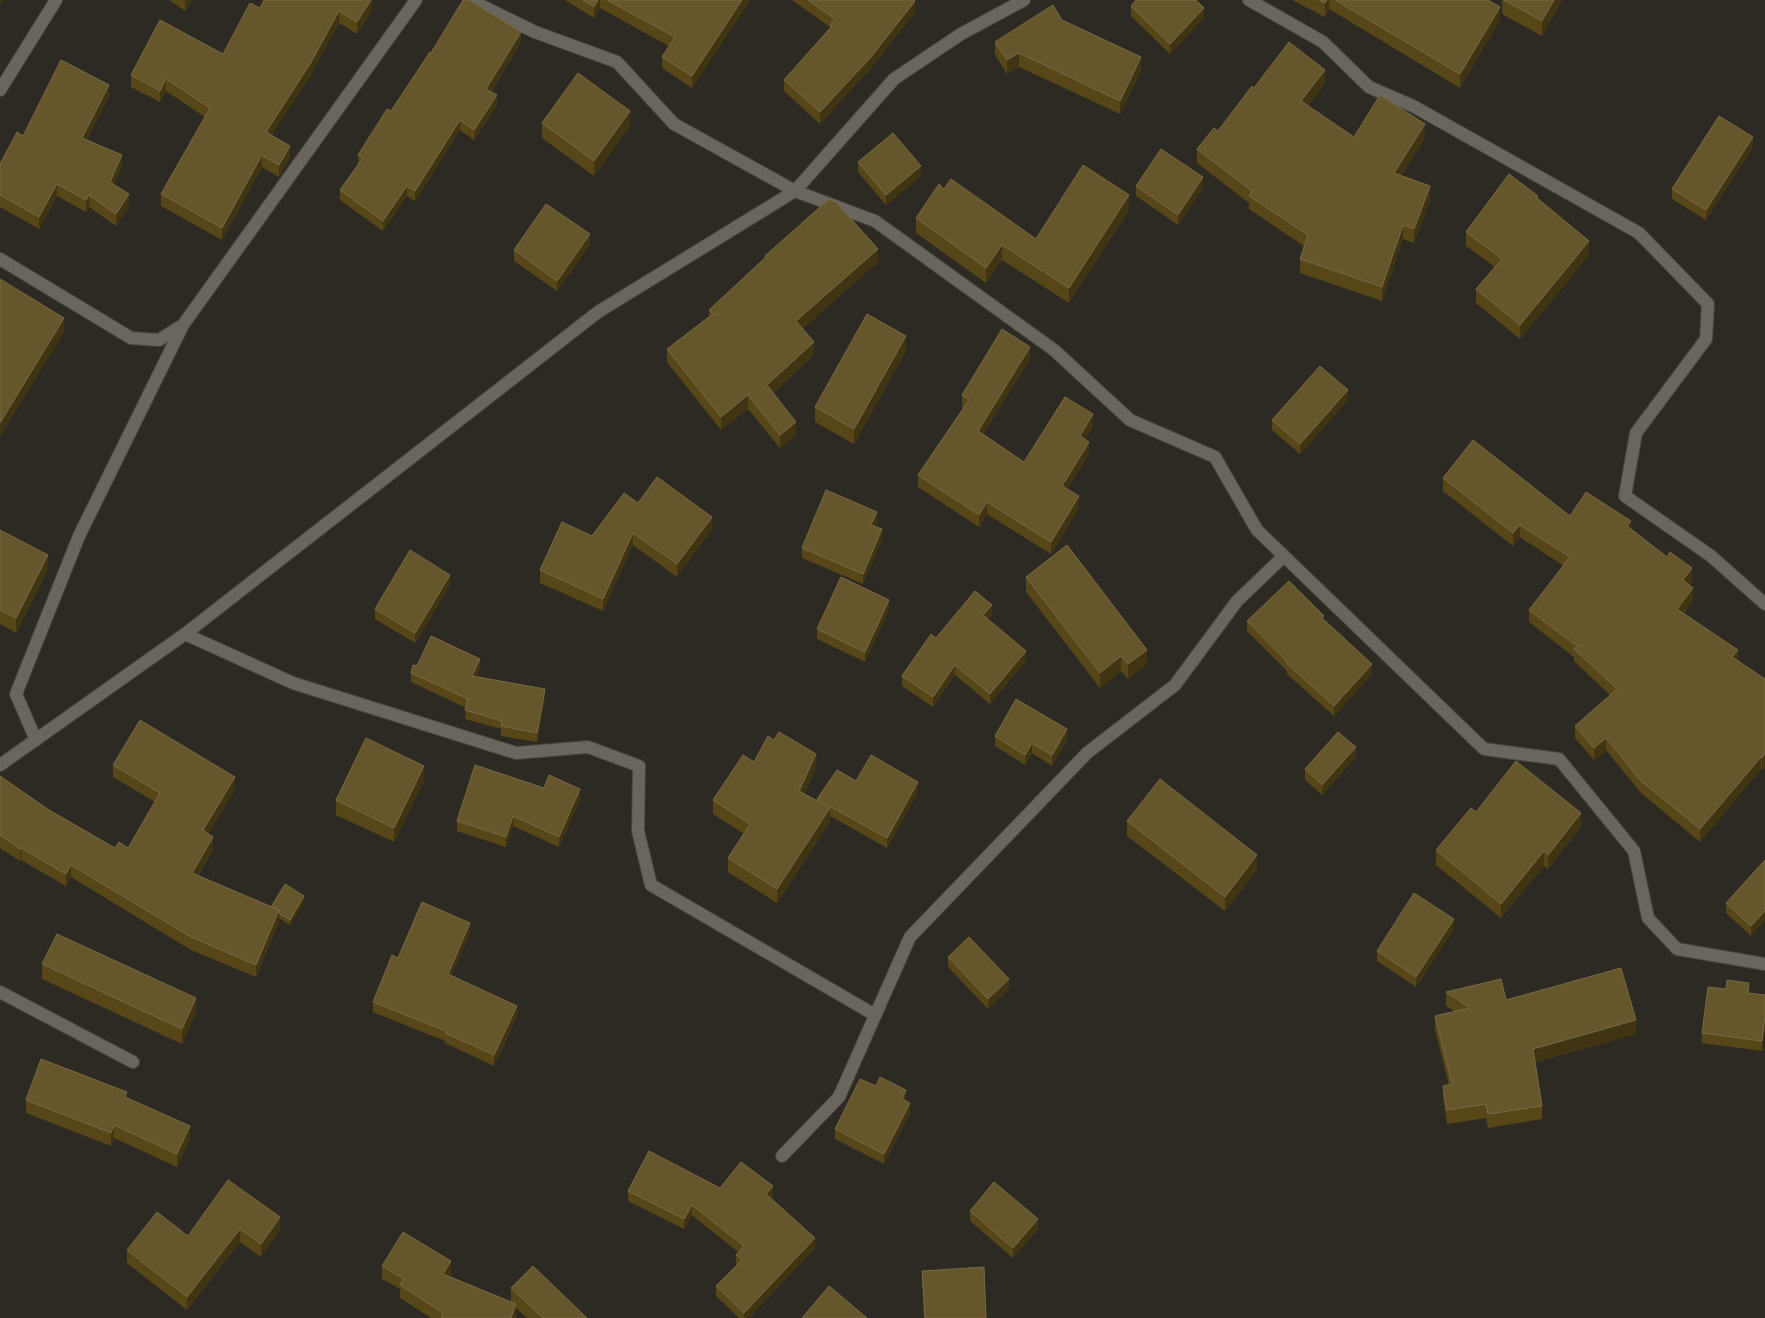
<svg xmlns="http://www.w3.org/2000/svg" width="1765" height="1318" font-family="Quicksand,sans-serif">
	<rect width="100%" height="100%" fill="#2d2a23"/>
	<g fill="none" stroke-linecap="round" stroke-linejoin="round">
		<defs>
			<path id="street" d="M470 0 535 32 617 62 674 124 795 191 875 221 1054 350 1130 420 1215 457 1257 530 1484 749 1559 759 1634 851 1648 918 1677 949 1765 964
				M1249 0 1323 42 1369 87 1413 106 1639 233 1708 304 1706 339 1636 433 1625 496 1711 556 1765 604
				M0 90 56 0
				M0 259 131 338 159 340 183 325 416 0
				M185 634 293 683 516 753 588 747 639 766 638 831 651 885 875 1015
				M36 740 16 694 79 536 183 325
				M0 765 185 634 598 312 795 191 894 79 961 34 1024 0
				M0 992 133 1062
				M782 1156 839 1097 910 937 1087 753 1175 685 1237 601 1284 556"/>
		</defs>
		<use href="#street" stroke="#48463f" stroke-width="14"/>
		<use href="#street" stroke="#6a665e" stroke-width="12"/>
	</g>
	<path fill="#574617" d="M169 0H192L185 11Z
		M264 0H372V10L357 34 339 23 310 76 271 135 290 158 279 177 262 167 222 240 161 206V194L205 117 166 91 160 102 131 87V75L223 54 260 8Z
		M565 0H750L692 88 662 68V57L669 46 600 8 594 18Z
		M792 0H914L915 12 871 68 820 124 784 91V80L830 28V27Z
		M1292 0H1488L1500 20 1460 88 1329 9 1325 17Z
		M1502 0H1562L1542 36 1502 14Z
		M1131 6 1204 18 1170 54 1131 16Z
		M1062 20 1141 70 1120 114 1019 67 1007 74 995 55V42Z
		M521 42 491 92 497 105 474 140 460 130 415 201 407 196 383 231 340 200V190L358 164V155L391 111 431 53Z
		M1325 83 1308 106 1354 137 1425 138 1401 176 1430 200 1414 243 1403 239 1382 301 1300 273V259L1304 246 1249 209V203L1197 163V149L1218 131 1254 88Z
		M109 96 87 140 122 167 114 184 129 206 116 226 89 207 86 212 57 196 39 229 0 207V164L23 136Z
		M542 123 630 126 594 176 542 138Z
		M1753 147 1706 220 1672 199V189Z
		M858 162 921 176 886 205 858 172Z
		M1136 186 1203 187 1178 225 1136 196Z
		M944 189 1036 239 1129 210 1069 303 1002 260 986 283 916 233V218Z
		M1538 198 1589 255 1520 339 1476 303V289L1495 267 1466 246V232Z
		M590 245 557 291 514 261V250Z
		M765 256 878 262 802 329 814 355 773 393 796 435 780 448 748 409 721 430 667 362V349L709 316V310L765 258Z
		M906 351 854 444 815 422V407Z
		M1030 359 983 434 1024 462 1093 426 1085 439 1089 454 1067 489 1079 508 1051 554 987 514 979 527 918 487V475L964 408 962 407V395Z
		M1348 400 1300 454 1272 430V420Z
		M1443 478 1570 516 1631 529 1692 581 1689 585 1693 600 1684 613 1738 661 1765 679V766L1762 770 1761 769 1700 842 1641 793 1606 750 1594 760 1575 738V726L1610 695 1574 661V657L1529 622V610L1564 566 1520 537 1513 546 1443 491Z
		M638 503 712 529 677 577 633 545 603 611 540 583V570L592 536Z
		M877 522 875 526 882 539 863 584 802 558V548Z
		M0 530 48 569 16 633 0 624Z
		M1026 577 1147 664 1128 679 1121 671 1100 688 1026 592Z
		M450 585 415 643 375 619V609Z
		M889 610 865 662 817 639V629Z
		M992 615 988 619 1026 661 990 704 955 675 933 707 902 686V676L936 638Z
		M1324 620 1372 674 1334 716 1287 674V671L1247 631V621Z
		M417 666 480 668 476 677 545 698 537 742 501 736V729L465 719 466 708 411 682V673Z
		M995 736 1067 739 1052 766 1032 753 1025 765 995 746Z
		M1356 757 1322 795 1305 780V769Z
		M113 765 235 789 208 834 213 849 198 876 271 907 304 901 290 925 279 918V922L256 977 191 950 71 877 66 886 21 860 20 861 0 848V776L49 810 115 848H128L155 802 113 777Z
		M816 768 804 794 817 801V799L856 781 918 792 887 848 830 816V822L777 903 728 872V858L744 834 713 814V800Z
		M424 781 394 842 336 815V800Z
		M544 788 580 799 559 847 513 826 506 847 457 831V821Z
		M1476 812 1581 827 1548 869 1544 866 1501 918 1436 865V850Z
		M1127 821 1257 870 1225 911 1127 836Z
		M1765 860 1751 936 1726 913V903Z
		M1454 929 1416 987 1377 961V951Z
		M470 933 451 976 517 1016 494 1066 445 1043V1041L373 1012V1002L398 958Z
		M948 957 1009 989 988 1009 948 967Z
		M42 964 196 1013 182 1044 42 979Z
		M1446 992 1506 1000 1636 1034 1535 1062 1542 1106V1119L1488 1128 1486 1118 1447 1124 1443 1099V1086L1449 1085 1435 1029V1016L1454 1011 1446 1006Z
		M1749 993 1765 995V1026L1762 1051 1702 1043V1033Z
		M876 1086 906 1101 910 1113 884 1164 835 1139V1129Z
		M127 1098 190 1139 177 1167 114 1138 111 1146 26 1113V1100Z
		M228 1180 280 1230 261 1257 240 1242 187 1310 127 1263V1250L188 1236Z
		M720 1188 773 1196 771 1199 815 1248 749 1318H739L716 1296V1286L737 1266 736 1265V1255L738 1252 692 1215 684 1229 628 1201V1191Z
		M970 1211 1038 1229 1013 1258 970 1221Z
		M382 1266 451 1274 449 1276 511 1302V1288L587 1318H527L516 1308V1318H431L400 1298V1289L382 1279Z
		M922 1271 986 1318H924Z"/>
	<path fill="#403413" d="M0 0H3L0 6Z
		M186 0H192L185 11V1Z
		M367 0H372V10L357 34V22Z
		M598 0H600V8L594 18V7Z
		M742 0H750L692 88V76Z
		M1327 0H1329V9L1325 17V3Z
		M1554 0H1562L1542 36V21Z
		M915 1V12L871 68 820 124V112Z
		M1500 7V20L1460 88V74Z
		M1204 8V18L1170 54V44Z
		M339 11V23L310 76 266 144V132Z
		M521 32V42L486 99V89Z
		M1019 53V67L1007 74V60Z
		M1141 57V70L1120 114V101Z
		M1325 70V83L1301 115V101Z
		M166 79V91L160 102V91Z
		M109 85V96L82 149V138Z
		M497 95V105L474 140V130Z
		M630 111V126L594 176V161Z
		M460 120V130L415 201V191Z
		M1425 124V138L1394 187V173Z
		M1753 137V147L1706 220V210Z
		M290 146V158L279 177V165Z
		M122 155V167L110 194V182Z
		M262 155V167L222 240V228Z
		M921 166V176L886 205V195Z
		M1203 177V187L1178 225V215Z
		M57 184V196L39 229V217Z
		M407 186V196L383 231V221Z
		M1430 186V200L1414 243V229Z
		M129 194V206L116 226V214Z
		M89 195V207L86 212V200Z
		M1129 195V210L1069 303V288Z
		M1403 225V239L1382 301V287Z
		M590 234V245L557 291V281Z
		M1589 241V255L1520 339V325Z
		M1002 245V260L986 283V268Z
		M878 249V262L796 335V321Z
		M64 318V332L0 437V423Z
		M906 336V351L854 444V429Z
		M814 342V355L767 398V385Z
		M1030 347V359L978 443V431Z
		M1348 390V400L1300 454V444Z
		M748 395V409L721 430V417Z
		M1093 414V426L1080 448V436Z
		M796 422V435L780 448V435Z
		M1089 442V454L1062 497V486Z
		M1079 496V508L1051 554V542Z
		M987 502V514L979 527V515Z
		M877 512V522L871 535V525Z
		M712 517V529L677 577V564Z
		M1631 521V533L1627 526Z
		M1520 525V537L1513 546V533Z
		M882 529V539L863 584V574Z
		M633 533V545L603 611V599Z
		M48 555V569L16 633V618Z
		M1692 568V581L1683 593V580Z
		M450 575V585L415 643V633Z
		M1693 588V600L1677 621V609Z
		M889 600V610L865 662V652Z
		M992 605V615L983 625V615Z
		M1147 650V664L1128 679V664Z
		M1738 650V662L1732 657Z
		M1026 651V661L990 704V694Z
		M1121 656V671L1100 688V673Z
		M480 659V668L472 685V676Z
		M1372 664V674L1334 716V706Z
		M955 665V675L933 707V697Z
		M545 689V698L537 742V733Z
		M1067 729V739L1052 766V755Z
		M1606 738V750L1594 760V748Z
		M1032 743V753L1025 765V755Z
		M1356 747V757L1322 795V785Z
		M1765 753V766L1762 770V758Z
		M816 754V768L799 805V791Z
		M1761 757V769L1700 842V829Z
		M424 766V781L394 842V828Z
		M235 777V789L203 843V830Z
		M918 782V792L887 848V838Z
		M580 789V799L559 847V837Z
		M830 808V822L777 903V889Z
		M1581 813V827L1548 869V855Z
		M513 816V826L506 847V837Z
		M213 837V849L192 885V873Z
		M21 848V860L20 861V849Z
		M1544 851V866L1501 918V904Z
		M1257 855V870L1225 911V897Z
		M71 865V877L66 886V874Z
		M304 896V901L290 925V920Z
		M279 910V922L256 977V965Z
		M1765 911V921L1751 936V926Z
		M1454 919V929L1416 987V977Z
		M470 923V933L448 984V974Z
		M1009 979V989L988 1009V999Z
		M196 998V1013L182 1044V1029Z
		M517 1006V1016L494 1066V1055Z
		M1765 1016V1026L1762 1051V1041Z
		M1636 1020V1034L1533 1062V1049Z
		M906 1090V1101L902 1109V1099Z
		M910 1103V1113L884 1164V1154Z
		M114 1125V1138L111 1146V1133Z
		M190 1126V1139L177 1167V1154Z
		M773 1186V1196L766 1204V1194Z
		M692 1205V1215L684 1229V1219Z
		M280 1217V1230L261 1257V1244Z
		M1038 1219V1229L1013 1258V1248Z
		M240 1229V1242L187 1310V1297Z
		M815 1238V1248L749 1318H744V1313Z
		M451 1261V1274L443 1287V1274Z
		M516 1304V1317L511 1318Z"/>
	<path fill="#65562b" stroke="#776a45" d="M264 0H371L357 22 339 11 310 64 266 132 290 146 279 165 262 155 222 228 161 194 210 108 166 79 160 91 131 75 160 20 223 54 250 3 260 8Z
		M463 0H469L521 32 486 89 497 95 474 130 460 120 415 191 407 186 383 221 340 190 363 158 358 155 387 109 391 111 430 52 431 53Z
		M583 0H598L594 7Z
		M607 0H742L692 76 662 57 675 37Z
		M808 0H914L915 1 871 57 820 112 784 80 832 26 830 25 835 19Z
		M1136 0H1196L1204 8 1170 44 1131 6Z
		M1319 0H1327L1325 3Z
		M1335 0H1488L1500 7 1460 74Z
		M1504 0H1554L1542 21Z
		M1053 5 1062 20 1141 57 1120 101 1019 53 1007 60 995 42Z
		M1289 42 1325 70 1301 101 1354 137 1380 95 1425 124 1394 173 1430 186 1414 229 1403 225 1382 287 1300 259 1308 235 1249 196 1252 191 1197 149 1214 128 1218 131 1252 86 1254 88Z
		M61 60 109 85 82 138 122 155 110 182 129 194 116 214 89 195 86 200 57 184 39 217 0 195V164L17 132 23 136Z
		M578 73 630 111 594 161 542 123Z
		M1719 116 1753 137 1706 210 1672 189Z
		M893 133 921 166 886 195 858 162Z
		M1161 149 1203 177 1178 215 1136 186Z
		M1083 165 1129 195 1069 288 1002 245 986 268 916 218 939 184 944 189 951 179 1036 239Z
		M1509 174 1538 196 1537 198 1589 241 1520 325 1476 289 1502 259 1466 232Z
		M829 199 836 202 878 249 796 321 814 342 767 385 796 422 780 435 748 395 721 417 667 349 713 314 709 310 766 257 765 256Z
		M546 204 590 234 557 281 514 250Z
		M0 279 64 318 0 423Z
		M867 314 906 336 854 429 815 407Z
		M1002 329 1030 347 978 431 1024 462 1065 397 1093 414 1080 436 1089 442 1062 486 1079 496 1051 542 987 502 979 515 918 475 969 400 962 395Z
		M1320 366 1348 390 1300 444 1272 420Z
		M1473 440 1570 516 1586 492 1631 521 1627 526 1667 557 1670 552 1692 568 1683 580 1693 588 1677 609 1738 650 1732 657 1765 679V753L1762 758 1761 757 1700 829 1641 781 1606 738 1594 748 1575 726 1617 689 1574 649 1577 646 1529 610 1570 557 1520 525 1513 533 1443 478Z
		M657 477 712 517 677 564 633 533 603 599 540 570 562 522 592 536 624 493 638 503Z
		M826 490 877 512 871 525 882 529 863 574 802 548Z
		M0 530 48 555 16 618 0 610Z
		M1067 545 1147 650 1128 664 1121 656 1100 673 1026 577Z
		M410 550 450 575 415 633 375 609Z
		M841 577 889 600 865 652 817 629Z
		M1289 581 1324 616 1322 618 1372 664 1334 706 1287 664 1288 663 1247 621Z
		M975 591 992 605 983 615 1026 651 990 694 955 665 933 697 902 676 931 634 936 638Z
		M431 636 480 659 472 676 545 689 537 733 501 726 502 721 465 710 468 699 411 673 413 665 417 666Z
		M1016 699 1067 729 1052 755 1032 743 1025 755 995 736Z
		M140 720 235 777 203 830 213 837 192 873 279 910 256 965 191 937 71 865 66 874 21 848 20 849 0 835V776L49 810 115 848 119 842 128 848 160 793 113 765Z
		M779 732 816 754 799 791 830 808 777 889 728 858 750 824 713 800 743 755 754 762 768 736 774 740Z
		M1338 732 1356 747 1322 785 1305 769Z
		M366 738 424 766 394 828 336 800Z
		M871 755 918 782 887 838 817 799 837 770 856 781Z
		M1516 761 1581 813 1548 855 1544 851 1501 904 1436 850 1471 808 1476 812Z
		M475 765 544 788 549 775 580 789 559 837 513 816 506 837 457 821Z
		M1160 779 1257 855 1225 897 1127 821Z
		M1765 860V911L1751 926 1726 903Z
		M285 884 304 896 290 920 279 913V910L271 907Z
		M1414 893 1454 919 1416 977 1377 951Z
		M422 902 470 923 448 974 517 1006 494 1055 445 1033 446 1031 373 1002 392 955 398 958Z
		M57 934 196 998 182 1029 42 964Z
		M969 937 1009 979 988 999 948 957Z
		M1621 968 1636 1020 1533 1049 1542 1106 1488 1114 1486 1104 1447 1110 1443 1086 1452 1084 1435 1016 1470 1008 1446 992 1501 979 1506 1000Z
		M1727 980 1749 983 1748 993 1765 995V1016L1762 1041 1702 1033 1708 987 1726 989Z
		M41 1059 127 1092 125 1097 190 1126 177 1154 114 1125 111 1133 26 1100Z
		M880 1077 906 1090 902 1099 910 1103 884 1154 835 1129 860 1079 876 1086Z
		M649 1151 720 1188 741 1162 773 1186 766 1194 815 1238 744 1313 716 1286 742 1260 736 1255 744 1246 692 1205 684 1219 628 1191Z
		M228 1180 280 1217 261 1244 240 1229 187 1297 127 1250 157 1212 188 1236Z
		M994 1182 1038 1219 1013 1248 970 1211Z
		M403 1232 451 1261 443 1274 516 1304 511 1318H441L443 1313 400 1285 404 1279 382 1266Z
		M533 1266 587 1318H543L511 1288Z
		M984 1267 986 1318H925L922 1271Z
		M829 1286 867 1318H802Z"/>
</svg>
